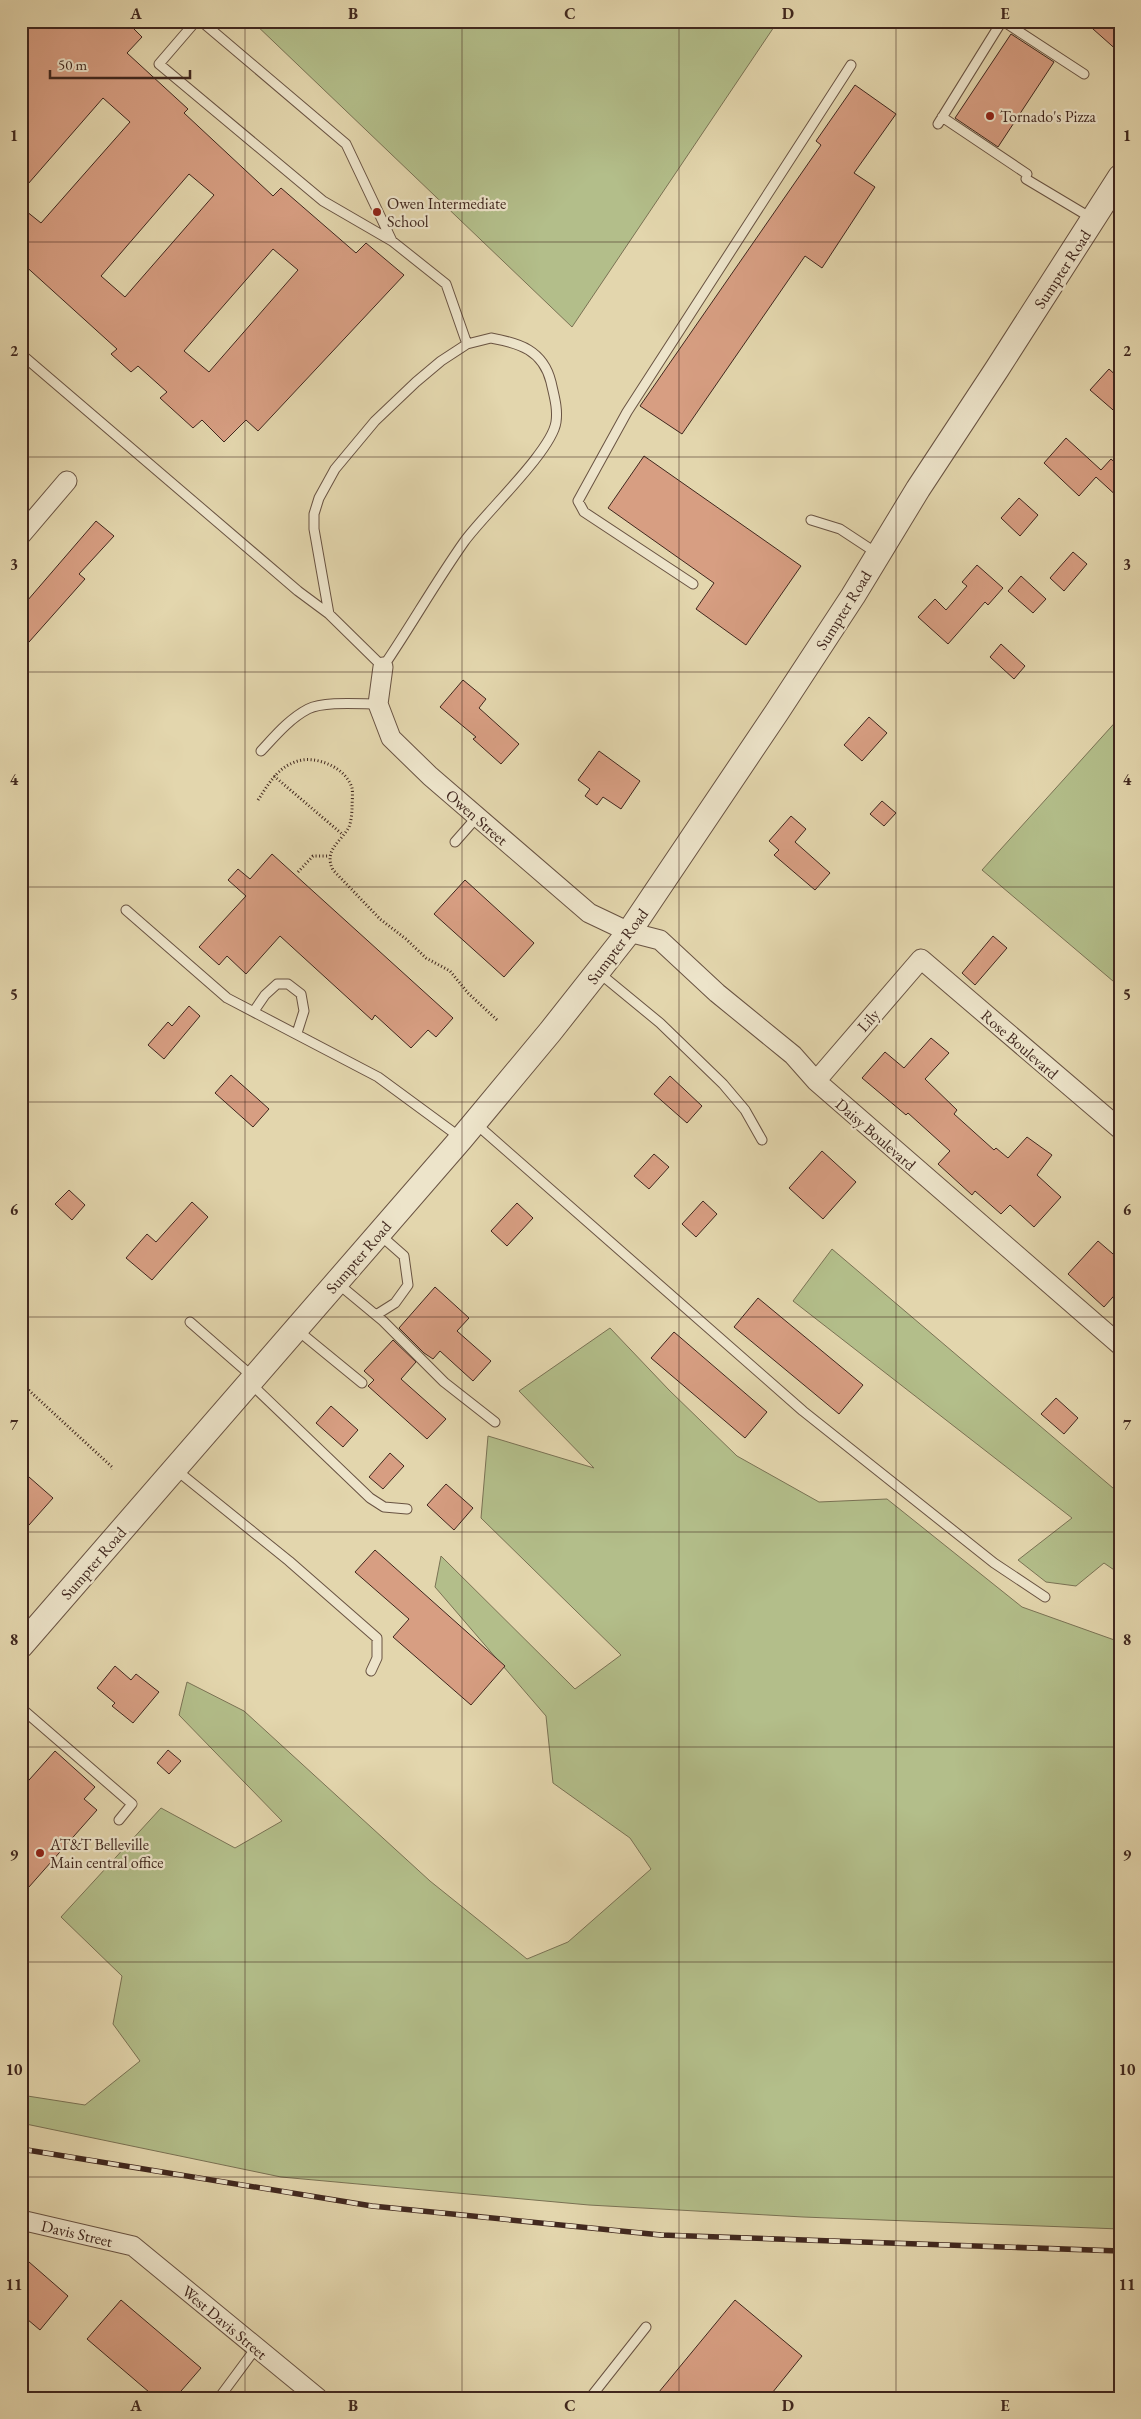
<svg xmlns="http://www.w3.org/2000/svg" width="1141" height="2419" font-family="'EB Garamond',serif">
	<rect width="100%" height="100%" fill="#e3d6ad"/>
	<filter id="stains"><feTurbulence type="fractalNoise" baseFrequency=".004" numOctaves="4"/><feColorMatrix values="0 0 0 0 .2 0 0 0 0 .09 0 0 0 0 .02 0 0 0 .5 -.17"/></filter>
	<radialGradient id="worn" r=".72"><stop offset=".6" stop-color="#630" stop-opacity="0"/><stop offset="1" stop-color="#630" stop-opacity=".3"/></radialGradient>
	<path fill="#b3be8a" stroke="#7a7254" d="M252 21H778L572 327Z
		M1120 717V987L982 870Z
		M832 1249 1120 1494V1574L1104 1563 1076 1586 1046 1582 1018 1560 1072 1518 793 1301Z
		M610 1328 669 1390 737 1456 819 1502 887 1499 1022 1607 1120 1642V2229L803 2217 589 2205 281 2177 21 2123V2095L85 2105 140 2061 113 2024 122 1976 61 1917 161 1808 235 1848 282 1821 179 1715 187 1682 244 1711 430 1881 527 1959 568 1942 651 1869 630 1838 553 1783 546 1716 435 1587 441 1556 575 1689 621 1655 481 1518 488 1436 594 1468 519 1391Z"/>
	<path fill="#d79e82" stroke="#40271e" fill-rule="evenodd" d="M33 21H126L142 37 127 53 188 109 184 113 273 196 281 188 356 253 366 243 404 275 258 431 246 420 224 442 202 420 193 428 160 398 167 392 138 366 131 372 111 354 117 349 21 262V207L41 223 130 122 103 98 21 192V34ZM189 174 214 195 125 297 101 276ZM273 249 298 270 209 372 184 351Z
		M1084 21H1120V53Z
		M1011 34 1054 62 998 147 955 118Z
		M855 85 896 114 854 173 875 187 822 268 805 256 682 434 640 406 821 145 816 141Z
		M1109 369 1120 379V416L1090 390Z
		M1066 438 1101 470 1111 459 1120 467V499L1096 477 1079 496 1044 463Z
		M644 456 801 566 746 645 696 609 714 583 608 508Z
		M1019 498 1038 515 1020 536 1001 518Z
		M96 521 114 536 79 574 85 579 21 651V608Z
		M1073 552 1087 564 1064 591 1050 578Z
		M977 565 1003 588 988 605 985 602 948 644 918 617 935 599 946 610 967 586 962 582Z
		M1021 576 1046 599 1033 613 1008 591Z
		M1001 644 1025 666 1014 679 990 657Z
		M463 680 486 699 479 708 519 744 501 764 473 739 476 737 440 707Z
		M869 717 887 733 862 761 844 745Z
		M599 751 640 781 621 809 603 797 597 805 585 796 590 789 578 780Z
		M882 801 896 813 884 826 870 814Z
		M791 816 806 829 795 842 830 873 815 890 774 855 779 850 769 841Z
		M272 854 453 1018 436 1037 428 1030 411 1048 375 1015 372 1020 280 936 246 974 227 956 219 965 199 947 246 896 228 880 238 869 250 879Z
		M465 880 534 943 504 977 434 914Z
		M993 936 1007 948 975 985 962 973Z
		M189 1006 200 1016 164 1059 148 1045 168 1022 172 1026Z
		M931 1038 949 1053 925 1079 957 1110 954 1114 994 1150 996 1148 1008 1158 1027 1137 1052 1155 1037 1175 1061 1197 1034 1227 1010 1205 1001 1214 975 1191 972 1195 938 1164 950 1151 908 1113 906 1115 862 1078 885 1052 904 1068Z
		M231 1075 269 1109 253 1127 215 1093Z
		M670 1076 702 1106 687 1123 654 1094Z
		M822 1151 856 1182 823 1219 789 1188Z
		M654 1154 669 1167 649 1189 634 1176Z
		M69 1190 85 1205 72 1220 55 1204Z
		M703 1201 717 1214 696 1237 682 1224Z
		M192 1202 208 1217 152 1280 126 1258 147 1234 156 1242Z
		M517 1203 533 1218 507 1246 491 1231Z
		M1098 1241 1120 1260V1289L1104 1307 1068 1274Z
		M435 1287 469 1318 457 1331 491 1361 473 1381 440 1351 433 1359 424 1353 399 1328Z
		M758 1298 863 1385 839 1414 734 1327Z
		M674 1332 767 1412 745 1438 651 1358Z
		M393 1340 416 1362 401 1379 446 1419 427 1439 368 1386 374 1380 364 1371Z
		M1056 1398 1078 1418 1064 1434 1041 1414Z
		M331 1406 358 1430 343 1447 316 1423Z
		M390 1453 404 1466 383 1489 369 1477Z
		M21 1470 53 1498 21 1534Z
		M446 1484 473 1508 454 1530 427 1505Z
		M375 1550 505 1666 471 1705 393 1637 409 1619 355 1572Z
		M115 1666 131 1680 136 1674 159 1692 133 1723 112 1706 115 1703 97 1688Z
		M168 1750 181 1761 169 1774 157 1763Z
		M55 1751 95 1787 84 1799 97 1810 21 1896V1789Z
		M21 2255 68 2296 40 2330 21 2314Z
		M121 2300 201 2368 175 2398H156L87 2339Z
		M735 2300 802 2356 768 2398H654Z"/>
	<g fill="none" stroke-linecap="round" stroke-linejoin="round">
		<defs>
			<path id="service" d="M196 21 159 64 323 201 392 241 446 284 467 344
				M201 21 346 144 392 241
				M1003 21 1084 74
				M942 117 1027 174
				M938 124 1002 21
				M1026 179 1093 219
				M491 338C519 343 543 350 551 382 554 396 558 408 556 422 552 451 483 515 464 542 435 583 411 626 383 667L329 614 314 529V514L319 498 335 469 375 421 416 382 441 361 467 344Z
				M21 354 298 591 329 614
				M811 520 840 529 878 554
				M693 584 584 512 578 501 627 412 851 65
				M261 751C275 736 289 719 308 709 324 701 359 704 378 704
				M455 842 477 817
				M126 910 227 998 378 1077 461 1138
				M598 972 660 1023 723 1084 745 1110 762 1140
				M254 1011 265 995 277 984H288L301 994 304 1011 297 1033
				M475 1123 803 1411 994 1563 1045 1597
				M336 1282 383 1321 444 1382 495 1422
				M376 1315 395 1303 408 1285 404 1256 379 1234
				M190 1322 253 1377
				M296 1329 362 1383
				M250 1383 370 1498 384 1507 407 1509
				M175 1469 289 1561 377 1638V1658L371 1671
				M21 1708 132 1804 119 1820
				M219 2398 256 2348
				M590 2398 646 2327"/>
			<path id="minor" d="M21 535 67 481
				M383 667 378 704 391 738 430 776 589 913 629 932 660 940 717 993 793 1055 816 1081 1120 1345
				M816 1081 921 959 1120 1129
				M21 2220 133 2246 318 2398"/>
			<path id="tertiary" d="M21 1646 461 1139 550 1032 629 932 777 712 853 596 918 489 997 369 1120 177"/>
		</defs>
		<use href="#service" stroke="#695342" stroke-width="11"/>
		<use href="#minor" stroke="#695342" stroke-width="21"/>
		<use href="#tertiary" stroke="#695342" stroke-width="26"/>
		<path stroke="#40271e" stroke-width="3" stroke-dasharray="1 2.5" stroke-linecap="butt" d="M274 776 342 834
			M258 800C268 785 277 768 295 762 314 754 346 767 352 788 353 793 352 802 352 808 352 813 351 822 349 827 341 842 323 850 333 870L380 919 406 939 426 958 450 971 468 993 497 1020
			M298 872 313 856H329
			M21 1383 112 1467 111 1469"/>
		<use href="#service" stroke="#ede4ca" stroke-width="9"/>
		<use href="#minor" stroke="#ede4ca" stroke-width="19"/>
		<use href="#tertiary" stroke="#ede4ca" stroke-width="24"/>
		<defs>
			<path id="rail" d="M21 2149 372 2206 661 2235 1120 2251"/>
		</defs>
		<use href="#rail" stroke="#40271e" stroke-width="5.5"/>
		<use href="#rail" stroke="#ede4ca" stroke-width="4" stroke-dasharray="11" stroke-linecap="butt"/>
	</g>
	<path fill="none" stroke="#40271e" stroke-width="1" stroke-opacity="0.55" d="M245 21V2398M462 21V2398M679 21V2398M896 21V2398M21 242H1120M21 457H1120M21 672H1120M21 887H1120M21 1102H1120M21 1317H1120M21 1532H1120M21 1747H1120M21 1962H1120M21 2177H1120"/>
	<g fill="#8f2418" stroke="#ede4ca" stroke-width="2">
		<circle cx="990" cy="116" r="5"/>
		<circle cx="377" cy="212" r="5"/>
		<circle cx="40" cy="1853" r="5"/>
	</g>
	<g text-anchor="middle" stroke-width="4.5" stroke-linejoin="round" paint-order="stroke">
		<g font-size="16" fill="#40271e" stroke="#ede4ca" text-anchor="start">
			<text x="1000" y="122">Tornado's Pizza</text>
			<text x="387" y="209">Owen Intermediate<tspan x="387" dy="18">School</tspan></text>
			<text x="50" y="1850">AT&amp;T Belleville<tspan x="50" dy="18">Main central office</tspan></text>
		</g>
		<g font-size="16" fill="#40271e" stroke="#ede4ca">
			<text transform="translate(1062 269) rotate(-57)" y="6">Sumpter Road</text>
			<text transform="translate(843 610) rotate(-58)" y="6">Sumpter Road</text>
			<text transform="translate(477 817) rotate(41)" y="6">Owen Street</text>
			<text transform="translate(617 946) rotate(-53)" y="6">Sumpter Road</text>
			<text transform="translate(868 1020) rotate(-49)" y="6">Lily</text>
			<text transform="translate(1020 1044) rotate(41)" y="6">Rose Boulevard</text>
			<text transform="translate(876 1134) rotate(41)" y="6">Daisy Boulevard</text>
			<text transform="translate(358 1257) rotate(-49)" y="6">Sumpter Road</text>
			<text transform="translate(93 1563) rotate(-49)" y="6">Sumpter Road</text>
			<text transform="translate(77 2233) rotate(13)" y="6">Davis Street</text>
			<text transform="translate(225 2322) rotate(40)" y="6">West Davis Street</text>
		</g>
	</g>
	<rect width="1141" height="2419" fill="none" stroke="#e3d6ad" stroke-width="55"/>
	<path d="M50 70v8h140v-8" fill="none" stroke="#40271e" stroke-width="2.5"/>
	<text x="58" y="70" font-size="15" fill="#40271e" stroke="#ede4ca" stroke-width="4" paint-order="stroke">50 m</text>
	<rect x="28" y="28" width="1086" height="2364" fill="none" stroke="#40271e" stroke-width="2"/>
	<g font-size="16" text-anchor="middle" font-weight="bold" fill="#40271e">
		<text x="136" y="19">A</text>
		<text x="353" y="19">B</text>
		<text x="570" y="19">C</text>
		<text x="788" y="19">D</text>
		<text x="1005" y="19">E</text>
		<text x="14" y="141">1</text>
		<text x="1127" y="141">1</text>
		<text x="14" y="356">2</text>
		<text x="1127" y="356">2</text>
		<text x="14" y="570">3</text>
		<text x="1127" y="570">3</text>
		<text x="14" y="785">4</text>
		<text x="1127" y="785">4</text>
		<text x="14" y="1000">5</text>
		<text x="1127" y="1000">5</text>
		<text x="14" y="1215">6</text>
		<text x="1127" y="1215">6</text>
		<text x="14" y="1430">7</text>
		<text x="1127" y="1430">7</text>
		<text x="14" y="1645">8</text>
		<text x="1127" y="1645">8</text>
		<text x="14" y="1860">9</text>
		<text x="1127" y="1860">9</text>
		<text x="14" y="2075">10</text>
		<text x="1127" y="2075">10</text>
		<text x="14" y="2290">11</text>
		<text x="1127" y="2290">11</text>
		<text x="136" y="2411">A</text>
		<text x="353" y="2411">B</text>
		<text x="570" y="2411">C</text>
		<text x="788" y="2411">D</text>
		<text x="1005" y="2411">E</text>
	</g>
	<rect width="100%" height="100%" filter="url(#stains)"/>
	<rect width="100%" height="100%" fill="url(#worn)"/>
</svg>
